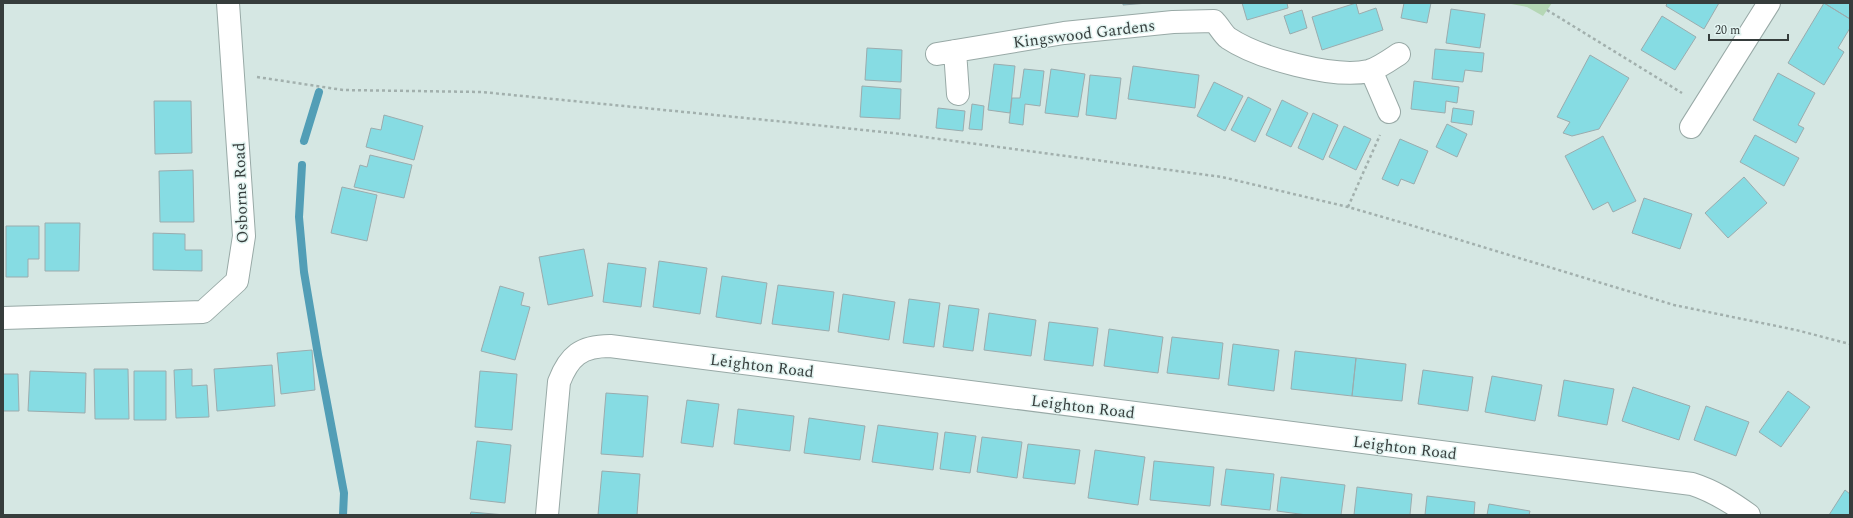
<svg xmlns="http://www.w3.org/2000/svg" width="1853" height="518" font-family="Spectral,serif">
	<rect width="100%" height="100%" fill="#d5e7e3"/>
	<path fill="#b5d7b5" d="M1506 3H1552L1543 16 1527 7Z"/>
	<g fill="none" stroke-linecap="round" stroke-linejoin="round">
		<path stroke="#529eb6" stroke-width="8" d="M304 141 319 92
			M302 165 299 217 304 272 318 355 344 493 343 515"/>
	</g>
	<path fill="#86dce3" stroke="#9bacae" d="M1123 3H1148L1123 5Z
		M1242 3H1287L1288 8 1247 20Z
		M1356 3 1359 14 1376 8 1383 30 1322 50 1312 17Z
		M1404 3H1431L1427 23 1401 18Z
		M1667 3H1719L1704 29 1666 6Z
		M1824 3 1850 19V28L1838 48 1844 52 1824 85 1788 63Z
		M1824 3H1850V19Z
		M1451 9 1485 14 1480 48 1446 43Z
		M1302 10 1307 28 1290 34 1284 16Z
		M1662 16 1696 37 1675 70 1641 50Z
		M867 48 902 50 901 82 865 80Z
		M1435 49 1484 53 1482 72 1465 70 1463 82 1432 79Z
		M1590 55 1629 78 1599 129 1572 136 1563 133 1570 122 1557 117Z
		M994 64 1015 66 1010 113 988 110Z
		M1133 66 1199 75 1195 108 1128 99Z
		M1024 69 1044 71 1040 106 1025 104 1023 125 1009 123 1012 98H1020Z
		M1051 69 1085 74 1078 117 1045 113Z
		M1778 73 1815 93 1798 125 1804 128 1796 143 1753 120Z
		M1090 75 1121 78 1116 119 1086 115Z
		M1414 81 1459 87 1457 103 1446 101 1445 113 1411 109Z
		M1214 82 1243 96 1225 131 1197 116Z
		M862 86 901 89 900 119 860 117Z
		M1248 97 1271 109 1255 142 1231 130Z
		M1282 100 1308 113 1291 147 1266 135Z
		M154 101H191L192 153 155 154Z
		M972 104 984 106 982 130 969 129Z
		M938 108 965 111 963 131 936 128Z
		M1453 108 1474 111 1472 125 1451 122Z
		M1313 113 1338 125 1323 160 1298 148Z
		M384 115 423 126 414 160 366 147 371 128 381 130Z
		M1447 124 1467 134 1457 157 1436 147Z
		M1344 126 1371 139 1356 170 1329 157Z
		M1755 135 1799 158 1784 186 1740 162Z
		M1603 136 1636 201 1613 212 1608 202 1593 210 1565 156Z
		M1400 139 1428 151 1414 184 1401 179 1398 186 1382 179Z
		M370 155 412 165 404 198 354 187 360 165 367 167Z
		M193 170 194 222H160L159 171Z
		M1744 177 1767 203 1728 238 1705 213Z
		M342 187 377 195 367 241 331 233Z
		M1644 198 1692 214 1680 249 1632 233Z
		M45 223H80L79 271H45Z
		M6 226H39V259H28V277H6Z
		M153 233 185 234V250H202V271L153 270Z
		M584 249 593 296 548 305 539 257Z
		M659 261 707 268 700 314 653 307Z
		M608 263 646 268 641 307 603 302Z
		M722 276 767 283 761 324 716 317Z
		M778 285 834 292 829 331 772 324Z
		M500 286 524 293 521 305 530 307 515 360 481 351Z
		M843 294 895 302 889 340 838 332Z
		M909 299 940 303 934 347 903 343Z
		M949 305 979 309 973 351 943 347Z
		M989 313 1036 320 1031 356 984 350Z
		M1049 322 1098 328 1093 366 1044 360Z
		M1109 329 1163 337 1158 373 1104 366Z
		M1172 337 1223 343 1219 379 1167 373Z
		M1233 344 1279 350 1274 391 1228 385Z
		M312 350 315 390 281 394 277 353Z
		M1295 351 1356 358 1352 396 1291 389Z
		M1356 358 1406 364 1402 401 1352 396Z
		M272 365 275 406 217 411 214 369Z
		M94 369H128L129 419H95Z
		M192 369V386L207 385 209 417 176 418 174 370Z
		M1423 370 1473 377 1468 411 1418 404Z
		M30 371 86 373 85 413 28 411Z
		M134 371H166V420H134Z
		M480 371 517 374 512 430 475 427Z
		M3 374H18L19 411H3Z
		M1492 376 1542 385 1535 421 1485 412Z
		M1564 380 1614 389 1607 425 1558 416Z
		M1633 387 1690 406 1679 440 1622 421Z
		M1788 391 1810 407 1781 447 1759 432Z
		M606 393 648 396 643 457 601 454Z
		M687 400 719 404 713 447 681 443Z
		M1706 406 1749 422 1736 456 1694 440Z
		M738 409 794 416 790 451 734 444Z
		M809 418 865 426 860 460 804 453Z
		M878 425 938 433 933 470 872 462Z
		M945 432 976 436 970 473 940 469Z
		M982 437 1022 442 1017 478 977 472Z
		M477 441 511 445 505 503 470 499Z
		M1028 444 1080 450 1075 484 1023 478Z
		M1095 450 1145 457 1138 505 1088 498Z
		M1154 461 1214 467 1210 506 1150 500Z
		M1226 469 1274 474 1270 510 1221 505Z
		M602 471 640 474 637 515H598Z
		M1281 477 1345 485 1341 515H1307L1277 511Z
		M1357 487 1412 494 1410 515H1354Z
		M1845 490 1850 494V515H1829Z
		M1427 496 1475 502 1474 515H1425Z
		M1489 504 1530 511 1529 515H1487Z
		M471 512 505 515H470Z"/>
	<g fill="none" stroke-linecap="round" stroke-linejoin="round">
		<defs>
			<path id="street" d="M955 51 958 94
				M937 54 1064 33 1173 22 1214 21C1219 26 1223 34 1228 38 1258 58 1334 79 1369 71 1379 68 1390 60 1399 54
				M1371 70 1389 112
				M1691 127 1769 3
				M3 318 203 312 237 281 244 236 228 3
				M547 515 559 382C569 356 581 346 610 346L1692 484C1714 491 1731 502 1749 515"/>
		</defs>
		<use href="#street" stroke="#98a9a6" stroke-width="24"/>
		<path stroke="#a2b0ad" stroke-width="2.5" stroke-dasharray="3 3" stroke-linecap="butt" d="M1547 10 1682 93
			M257 77 343 90 482 92 796 123 902 134 1222 177 1348 207 1407 224 1674 305 1796 330 1850 344
			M1348 207 1380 135"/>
		<use href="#street" stroke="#fff" stroke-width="22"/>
	</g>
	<g text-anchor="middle" stroke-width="3" stroke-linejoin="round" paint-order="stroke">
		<g font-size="16" fill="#363d3c" stroke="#e2f4f1">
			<text transform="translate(1084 33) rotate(-7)" y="6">Kingswood Gardens</text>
			<text transform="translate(240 193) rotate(-92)" y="6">Osborne Road</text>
			<text transform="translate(762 365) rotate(7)" y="6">Leighton Road</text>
			<text transform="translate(1083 406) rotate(7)" y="6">Leighton Road</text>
			<text transform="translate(1405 447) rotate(7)" y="6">Leighton Road</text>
		</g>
	</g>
	<rect width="1853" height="518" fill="none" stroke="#363d3c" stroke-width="8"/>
	<path d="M1709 34v6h79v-6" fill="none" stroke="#363d3c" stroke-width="2"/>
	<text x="1715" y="34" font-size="12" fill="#363d3c" stroke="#e2f4f1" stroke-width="3" paint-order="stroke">20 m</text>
</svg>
